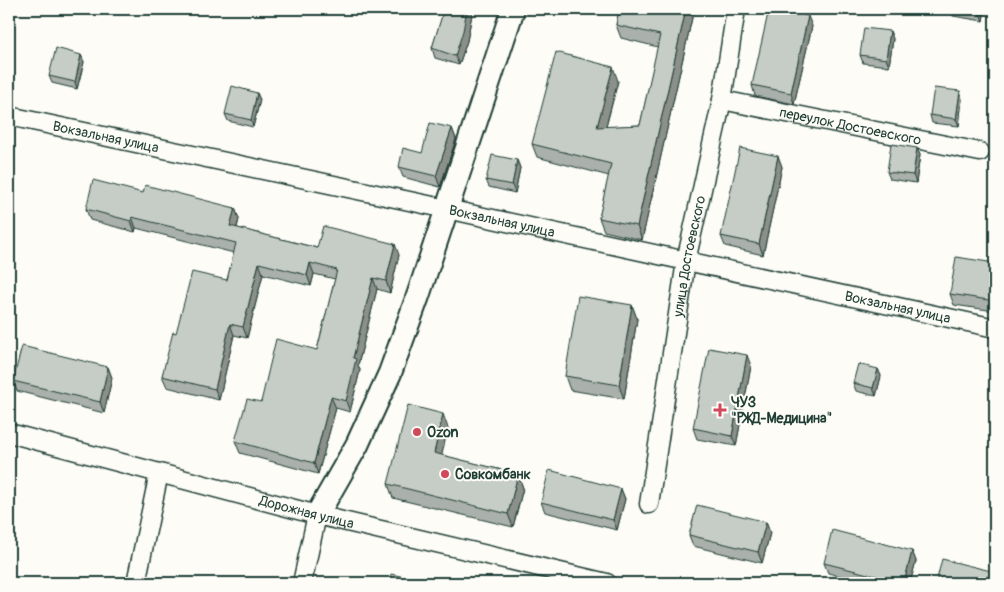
<svg xmlns="http://www.w3.org/2000/svg" width="1004" height="592" font-family="Pangolin,sans-serif">
	<rect width="100%" height="100%" fill="#fdfcf7"/>
	<filter id="ink" filterUnits="userSpaceOnUse"><feTurbulence type="fractalNoise" baseFrequency=".02" numOctaves="2"/><feDisplacementMap in="SourceGraphic" scale="10" xChannelSelector="R" yChannelSelector="G"/><feConvolveMatrix kernelMatrix="1 2 1 2 8 2 1 2 1" color-interpolation-filters="sRGB"/></filter>
	<g filter="url(#ink)">
		<g fill="none" stroke-linecap="round" stroke-linejoin="round">
			<defs>
				<g id="minor">
					<path id="s1" d="M722 100 980 152"/>
					<path id="s2" d="M9 116 447 209 995 328"/>
					<path id="s3" d="M9 433 317 515 607 583"/>
					<path id="s4" d="M649 504 686 261 722 100 736 9"/>
					<path d="M136 583 159 473"/>
					<path d="M302 583 317 515"/>
				</g>
				<path id="major" d="M317 515 357 445 390 373 418 296 513 9"/>
			</defs>
			<use href="#minor" stroke="#1f3d34" stroke-width="21"/>
			<use href="#major" stroke="#1f3d34" stroke-width="26"/>
			<use href="#minor" stroke="#fdfcf7" stroke-width="18"/>
			<use href="#major" stroke="#fdfcf7" stroke-width="22"/>
		</g>
		<path fill="#aab0ab" stroke="#1f3d34" d="M415 9H473L467 41 459 65 435 58 432 48 443 14Z
			M619 9H694L642 240 604 231 599 218 609 176 537 157 532 144 618 81 606 127 640 125 658 47 621 38 616 25Z
			M950 9H985L983 21 953 16Z
			M812 26 794 104 755 96 752 85Z
			M890 31 893 39 889 66 863 63 860 55Z
			M81 55 84 62 77 89 52 83 49 76Z
			M257 93 260 100 253 127 228 121 225 114Z
			M962 99 959 126 932 123 930 115Z
			M452 128 456 139 440 187 403 177 399 167 422 153Z
			M917 148 920 155 916 183 890 179 887 172Z
			M778 156 782 167 763 255 725 246 721 236Z
			M517 160 520 168 515 193 489 187 486 180Z
			M143 193 235 208 239 219 237 228 317 248 399 255 390 293 377 289 358 365 360 370 350 412 336 408 318 474 240 453 235 441 261 402 317 350 335 279 314 274 311 286 263 274 247 338 234 335 219 400 167 387 162 376 176 333 227 280 234 253 136 228 135 232 90 220 86 209Z
			M995 263V311L954 305 950 294Z
			M632 305 637 319 624 399 570 390 565 376Z
			M751 366 736 446 697 439 693 428Z
			M108 367 112 378 104 413 17 391 13 381Z
			M878 369 881 376 876 396 856 391 853 383Z
			M448 428 441 455 518 474 523 488 513 527 393 498 388 484Z
			M621 489 625 499 617 530 545 512 541 502Z
			M766 522 770 533 762 563 693 546 689 535Z
			M912 551 916 561 910 583H866L828 573 824 563Z"/>
		<path fill="#8b908b" stroke="#1f3d34" d="M467 9H473L467 41 459 65 455 56Z
			M686 9H694L642 240 637 226Z
			M979 9H985L983 21 979 11Z
			M808 16 812 26 794 104 791 93Z
			M890 31 893 39 889 66 886 59Z
			M81 55 84 62 77 89 75 82Z
			M613 67 618 81 602 141 597 127Z
			M960 91 962 99 959 126 956 119Z
			M257 93 260 100 253 127 251 120Z
			M452 128 456 139 440 187 436 176Z
			M917 148 920 155 916 183 913 175Z
			M778 156 782 167 763 255 759 244Z
			M517 160 520 168 515 193 512 185Z
			M235 208 239 219 234 238 230 226Z
			M132 217 136 228 135 232 131 221Z
			M395 244 399 255 390 293 386 281Z
			M259 263 263 274 247 338 243 327Z
			M310 263 314 274 311 286 307 275Z
			M373 278 377 289 358 365 360 370 350 412 346 401 353 358Z
			M632 305 637 319 624 399 619 385Z
			M230 324 234 335 219 400 215 389Z
			M747 355 751 366 736 446 732 436Z
			M108 367 112 378 104 413 100 402Z
			M878 369 881 376 876 396 873 388Z
			M331 397 336 408 318 474 314 463Z
			M443 414 448 428 439 467 434 453Z
			M518 474 523 488 513 527 508 514Z
			M621 489 625 499 617 530 613 520Z
			M766 522 770 533 762 563 758 552Z
			M912 551 916 561 910 583H904Z"/>
		<path fill="#c6cdc7" stroke="#1f3d34" d="M444 9H467L463 31 455 56 432 48Z
			M619 9H686L637 226 599 218 611 164 532 144 556 52 613 67 597 127 640 125 660 35 616 25Z
			M769 9H777L808 16 791 93 752 85Z
			M969 9H979V11Z
			M864 28 890 31 886 59 860 55Z
			M56 48 81 55 75 82 49 76Z
			M232 86 257 93 251 120 225 114Z
			M934 88 960 91 956 119 930 115Z
			M430 123 452 128 436 176 399 167 403 148 422 153Z
			M891 144 917 148 913 175 887 172Z
			M740 148 778 156 759 244 721 236Z
			M492 155 517 160 512 185 486 180Z
			M93 180 143 193 145 185 235 208 230 226 317 248 323 226 395 244 386 281 373 278 353 358 356 359 346 401 331 397 314 463 235 441 247 399 261 402 276 339 317 350 337 270 310 263 307 275 259 263 243 327 230 324 215 389 162 376 173 332 176 333 192 272 227 280 236 243 132 217 131 221 86 209Z
			M956 257 995 263V301L950 294Z
			M578 296 632 305 619 385 565 376Z
			M22 346 108 367 100 402 13 381Z
			M709 348 747 355 732 436 693 428Z
			M858 364 878 369 873 388 853 383Z
			M408 405 443 414 434 453 518 474 508 514 388 484Z
			M549 470 621 489 613 520 541 502Z
			M697 505 766 522 758 552 689 535Z
			M832 530 912 551 904 583 824 563Z
			M942 559 995 572V583H936Z
			M391 574 432 583H389Z"/>
	</g>
	<g fill="#d1495b" stroke="#fdfcf7" stroke-width="2">
		<path d="M717.5 402.5h5v5h5v5h-5v5h-5v-5h-5v-5h5z"/>
		<circle cx="417" cy="432" r="5"/>
		<circle cx="445" cy="474" r="5"/>
	</g>
	<g text-anchor="middle" stroke-width="4" stroke-linejoin="round" paint-order="stroke">
		<g font-size="14" fill="#1f3d34" stroke="#fdfcf7">
			<text dy="5" stroke="none"><textPath href="#s1" startOffset="131">переулок Достоевского</textPath></text>
			<text dy="5" stroke="none"><textPath href="#s2" startOffset="99">Вокзальная улица</textPath></text>
			<text dy="5" stroke="none"><textPath href="#s2" startOffset="504">Вокзальная улица</textPath></text>
			<text dy="5" stroke="none"><textPath href="#s4" startOffset="251">улица Достоевского</textPath></text>
			<text dy="5" stroke="none"><textPath href="#s2" startOffset="909">Вокзальная улица</textPath></text>
			<text dy="5" stroke="none"><textPath href="#s3" startOffset="308">Дорожная улица</textPath></text>
		</g>
		<g font-size="14" font-weight="bold" fill="#1f3d34" stroke="#fdfcf7" text-anchor="start">
			<text x="731" y="407">ЧУЗ<tspan x="731" dy="16">"РЖД-Медицина"</tspan></text>
			<text x="427" y="437">Ozon</text>
			<text x="455" y="479">Совкомбанк</text>
		</g>
	</g>
	<rect width="1004" height="592" fill="none" stroke="#fdfcf7" stroke-width="30"/>
	<rect x="15" y="15" width="974" height="562" fill="none" stroke="#1f3d34" stroke-width="2" filter="url(#ink)"/>
</svg>
